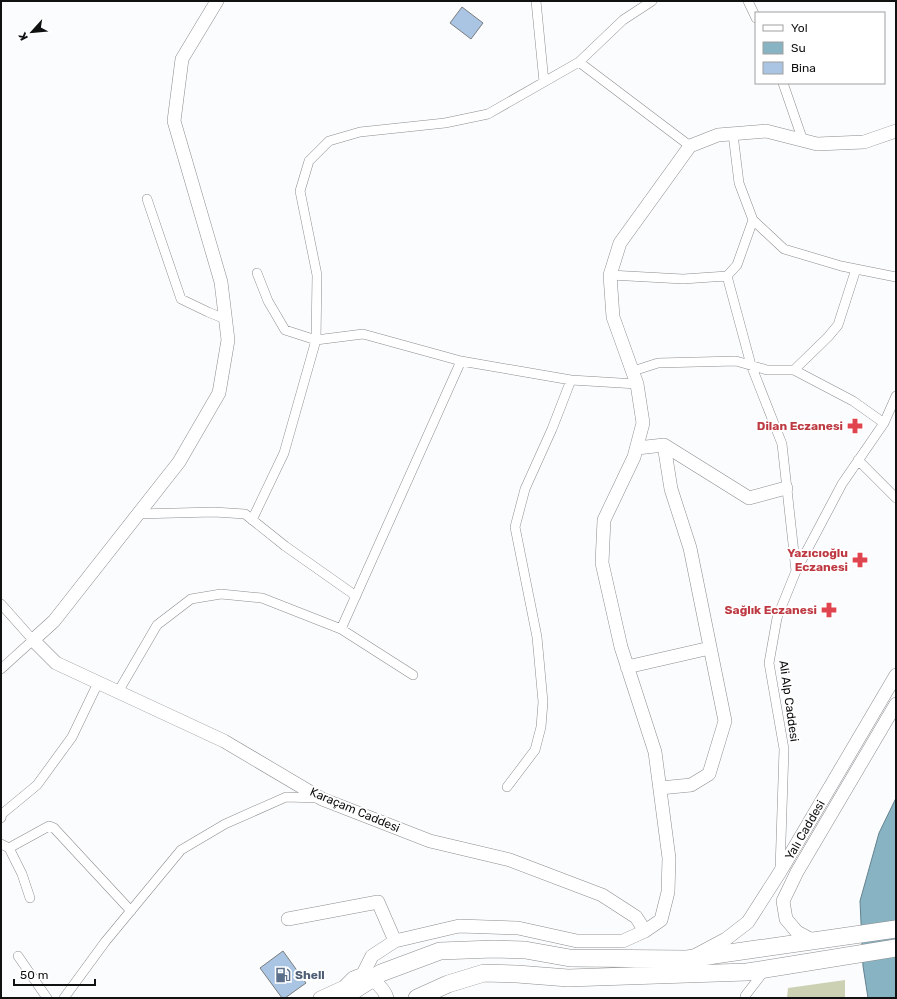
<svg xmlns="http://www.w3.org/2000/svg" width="897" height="999" font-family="Rubik,sans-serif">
	<rect width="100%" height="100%" fill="#fafcfe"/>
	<path fill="#ccd1b4" d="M845 980V998H787L788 988Z"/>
	<path fill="#87b3c3" stroke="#63828e" d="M896 798V998H868L863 966 860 901 879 833Z"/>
	<path fill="#a9c5e3" stroke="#7a7c7e" d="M462 7 483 23 471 39 450 23Z
		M283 951 306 983 285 998H282L260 968Z"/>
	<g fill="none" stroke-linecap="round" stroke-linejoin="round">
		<defs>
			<path id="street" d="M536 1 544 82
				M748 1 756 18
				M579 62 690 146
				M783 83 803 141
				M733 134 739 183 753 220 784 249 841 266 896 277
				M147 199 181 299 208 312 225 319
				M257 273 268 301 285 330 316 340 363 334 461 361 571 380 637 384
				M610 275 683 279 727 276 737 265 753 220
				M727 276 751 365 782 444 796 571
				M794 370 828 337 838 325 856 269
				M633 371 658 363 736 361 767 370H794L853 401 884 423
				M858 460 896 498
				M137 514 214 512 245 514 285 546 356 596
				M252 520 284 453 316 340 317 275 300 191 309 161 329 141 360 132 445 123 488 114 579 62 623 20 652 1
				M1 604 33 640 1 669
				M341 629 461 361
				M118 692 157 625 191 599 221 594 262 598 341 629 413 675
				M507 787 535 750 541 727 543 702 537 637 515 527 525 489 552 429 571 380
				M1 818 2 814 37 785 72 737 98 683
				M1 844 9 848 22 874 30 898
				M9 848 49 826 54 828 131 911
				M780 870 784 749 769 663 777 618 796 571 842 484 884 423 896 396
				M18 956 47 998
				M64 998 105 942 181 850 225 824 286 797 318 798
				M745 998V996L765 970"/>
			<path id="secondary" d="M217 1 182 59 174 121 221 282 228 340 219 393 179 462 54 621 33 640 56 663 224 741 322 799 430 841 510 860 602 895 636 917 645 931
				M637 448 664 445 749 498 786 488
				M627 667 710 648
				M660 788 691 785 709 774 725 721 690 548 671 489 664 445
				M288 919 378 902 395 941 372 956 363 974
				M395 941 459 926 518 928 577 941H623L645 931 661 920 668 892 669 858 655 752 621 647 602 563 604 520 634 457 643 423 637 384 613 317 610 275 620 243 690 146 718 135 766 131 817 144 864 142 896 131
				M814 941 797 932 786 919 783 901 797 872 896 704
				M696 955 726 939 748 922 780 872 896 675
				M320 998 344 987 353 978 363 974C372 979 384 988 387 998"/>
			<path id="highway" d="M342 998 381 973 440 951 494 949 525 950 570 958 687 959 896 929
				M417 998 448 984 484 973 517 974 568 978 747 972 896 948"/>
		</defs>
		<use href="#street" stroke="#8c8d8f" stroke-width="10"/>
		<use href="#secondary" stroke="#8c8d8f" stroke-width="14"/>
		<use href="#highway" stroke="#8c8d8f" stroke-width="18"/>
		<use href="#street" stroke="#fff" stroke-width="9"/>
		<use href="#secondary" stroke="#fff" stroke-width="13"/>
		<use href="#highway" stroke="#fff" stroke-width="17"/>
	</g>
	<defs>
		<symbol id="pharmacy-bare" viewBox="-9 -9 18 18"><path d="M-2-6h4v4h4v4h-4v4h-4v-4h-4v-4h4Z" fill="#e0444e" stroke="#fff" stroke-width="2.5" paint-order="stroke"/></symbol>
		<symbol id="fuel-bare" viewBox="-9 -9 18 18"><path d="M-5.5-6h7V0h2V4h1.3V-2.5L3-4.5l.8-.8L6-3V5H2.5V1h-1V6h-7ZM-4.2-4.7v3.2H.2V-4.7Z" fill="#5c6f8a" stroke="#fff" stroke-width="2.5" paint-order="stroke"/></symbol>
	</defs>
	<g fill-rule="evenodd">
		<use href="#pharmacy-bare" x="844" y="415" width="22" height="22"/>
		<use href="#pharmacy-bare" x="849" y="549" width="22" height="22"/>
		<use href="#pharmacy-bare" x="818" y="599" width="22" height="22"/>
		<use href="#fuel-bare" x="272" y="964" width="22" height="22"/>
	</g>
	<g text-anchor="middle" stroke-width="4" stroke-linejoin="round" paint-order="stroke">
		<g font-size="12" font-weight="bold" fill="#be3a42" stroke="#fff" text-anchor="end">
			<text x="843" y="430">Dilan Eczanesi</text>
			<text x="848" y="557">Yazıcıoğlu<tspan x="848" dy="14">Eczanesi</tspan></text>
			<text x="817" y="614">Sağlık Eczanesi</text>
		</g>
		<g font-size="12" fill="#101111" stroke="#fff">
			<text transform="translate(789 701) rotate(82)" y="4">Ali Alp Caddesi</text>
			<text transform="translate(355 810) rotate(23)" y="4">Karaçam Caddesi</text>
			<text transform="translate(805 830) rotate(-60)" y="4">Yalı Caddesi</text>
		</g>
		<g font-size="12" font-weight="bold" fill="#4e5e75" stroke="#fff" text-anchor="start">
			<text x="295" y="979">Shell</text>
		</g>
	</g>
	<rect width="897" height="999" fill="none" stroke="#101111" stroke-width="4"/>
	<rect x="755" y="12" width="130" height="72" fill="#ffffff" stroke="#9fa0a0"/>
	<rect x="763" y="25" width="20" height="6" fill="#ffffff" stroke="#9fa0a0"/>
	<text x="791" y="32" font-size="12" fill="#101111">Yol</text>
	<rect x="763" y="42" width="20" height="12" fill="#87b3c3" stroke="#9fa0a0"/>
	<text x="791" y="52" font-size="12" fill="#101111">Su</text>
	<rect x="763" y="62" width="20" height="12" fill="#a9c5e3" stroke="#9fa0a0"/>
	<text x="791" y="72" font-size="12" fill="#101111">Bina</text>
	<g transform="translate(32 32) rotate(243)" stroke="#ffffff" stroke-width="3" paint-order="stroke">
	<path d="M0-3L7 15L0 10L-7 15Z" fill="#101111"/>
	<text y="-6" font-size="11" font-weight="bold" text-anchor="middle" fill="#101111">K</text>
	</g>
	<path d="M14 979v6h81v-6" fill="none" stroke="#101111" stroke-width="2"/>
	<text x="20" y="979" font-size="12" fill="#101111" stroke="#ffffff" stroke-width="3" paint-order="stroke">50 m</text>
</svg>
